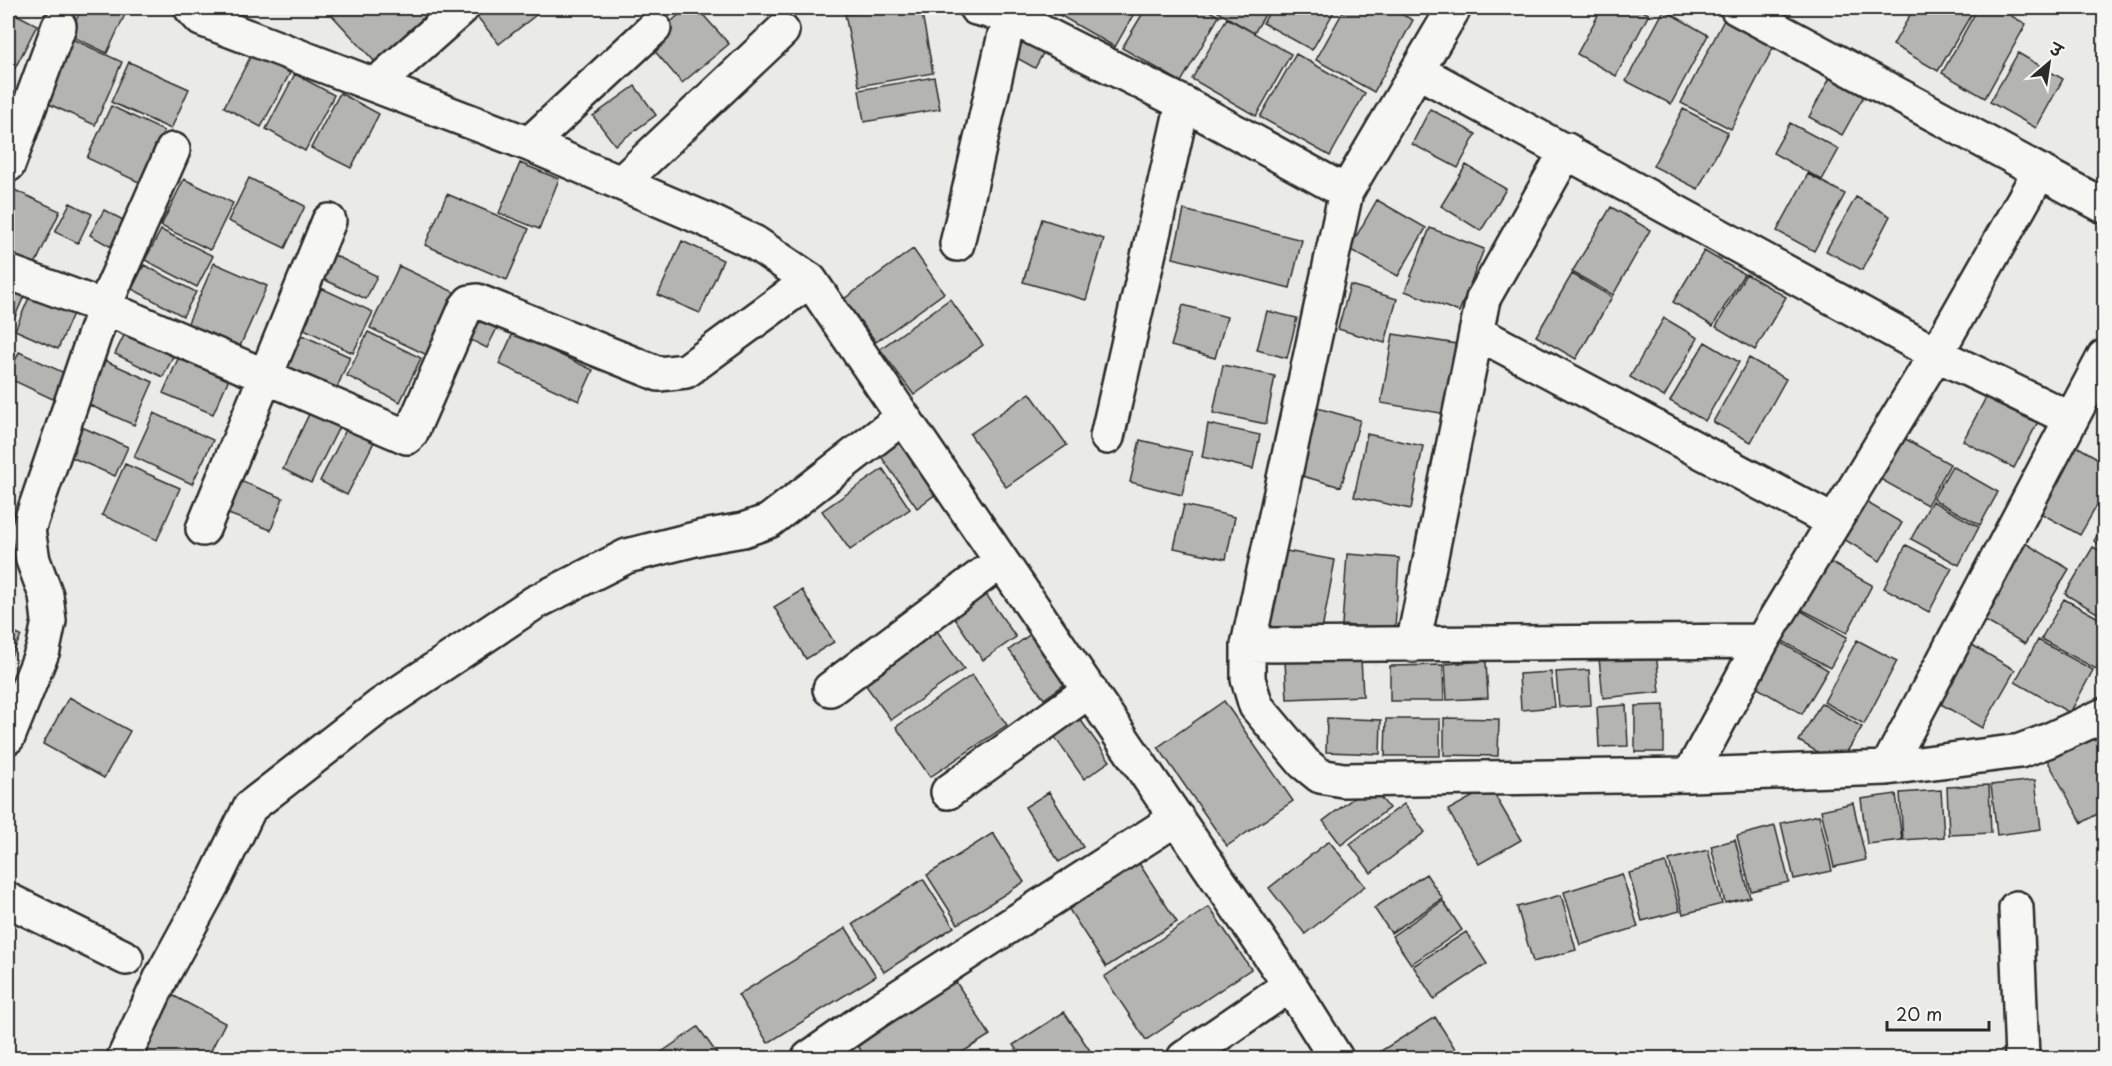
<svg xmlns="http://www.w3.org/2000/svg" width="2112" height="1066" font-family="'Playpen Sans','Playpen Sans Deva',sans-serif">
	<rect width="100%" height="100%" fill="#eaeae6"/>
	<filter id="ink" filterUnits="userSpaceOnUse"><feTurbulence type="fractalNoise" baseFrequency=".0167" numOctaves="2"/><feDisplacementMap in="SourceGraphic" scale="12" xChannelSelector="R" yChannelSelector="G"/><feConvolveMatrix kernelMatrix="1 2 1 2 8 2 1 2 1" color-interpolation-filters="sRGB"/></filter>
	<g filter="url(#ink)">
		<path fill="#b4b4b1" stroke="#2b2b2b" stroke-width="1.5" d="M82 8H128L107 53 69 35Z
			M336 8H426L430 12 375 62 330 13Z
			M473 8H538L541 11 499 44 471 9Z
			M687 8H697L729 44 682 83 647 42Z
			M883 8H921L933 73 859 86 845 14Z
			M1059 8H1137L1115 47 1056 13Z
			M1146 8H1204L1219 16 1181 82 1122 48Z
			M1221 8H1269L1254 33 1218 12Z
			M1272 8H1336L1312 50 1263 23Z
			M1345 8H1389L1413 20 1374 92 1316 60Z
			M1602 8H1636L1649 14 1616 76 1577 54Z
			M1914 8H1975L1938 71 1893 45Z
			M1978 8H1997L2026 24 1985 98 1942 73Z
			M8 10 37 25 8 82Z
			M1664 10 1708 35 1671 104 1626 81Z
			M1227 18 1291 54 1256 116 1192 79Z
			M1724 20 1774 46 1731 129 1681 103Z
			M1021 30 1048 44 1035 68 1008 53Z
			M68 37 122 62 95 125 40 100Z
			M2018 53 2063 79 2036 128 1990 102Z
			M252 54 290 73 261 127 224 107Z
			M1296 54 1365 93 1330 156 1260 117Z
			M129 62 189 89 171 129 111 102Z
			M295 74 334 95 305 151 266 129Z
			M1832 74 1866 92 1842 135 1809 117Z
			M934 77 940 109 864 122 859 90Z
			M635 86 656 115 615 145 593 116Z
			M340 93 379 114 351 168 311 148Z
			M111 106 164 131 141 183 87 158Z
			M1430 109 1476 134 1458 168 1412 144Z
			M1683 109 1728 132 1698 189 1653 166Z
			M1790 123 1839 149 1822 180 1773 153Z
			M520 163 559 179 539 229 499 213Z
			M1466 165 1506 189 1481 231 1441 206Z
			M1808 174 1845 194 1814 251 1777 231Z
			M249 178 305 206 285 248 228 221Z
			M184 179 233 203 210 250 161 226Z
			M8 187 60 211 31 273 8 262Z
			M447 194 529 229 507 280 425 245Z
			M1856 197 1890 216 1862 270 1826 251Z
			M1377 200 1426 228 1398 276 1349 249Z
			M70 203 92 214 78 243 55 232Z
			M1611 207 1650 230 1613 295 1572 272Z
			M104 210 127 222 113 248 90 235Z
			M1184 210 1302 240 1290 288 1173 258Z
			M1042 219 1104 239 1086 300 1023 282Z
			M1430 228 1484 249 1459 312 1405 291Z
			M161 230 213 256 197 287 145 260Z
			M682 241 723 260 700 313 658 295Z
			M913 249 944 293 876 342 844 299Z
			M1704 251 1744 274 1713 326 1673 302Z
			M328 252 377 276 366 299 316 276Z
			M214 263 267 286 236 355 184 332Z
			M144 265 196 292 183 316 132 289Z
			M399 266 456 293 427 355 370 328Z
			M1572 274 1612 297 1576 359 1536 336Z
			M1746 274 1786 297 1755 350 1716 327Z
			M8 280 27 289 14 319 8 316Z
			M1350 285 1397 299 1385 343 1338 329Z
			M321 288 373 312 353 353 302 328Z
			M31 293 74 311 58 349 15 330Z
			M950 299 983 345 914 395 880 349Z
			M470 305 501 320 487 348 457 333Z
			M1183 305 1227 317 1215 358 1171 346Z
			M1267 311 1297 318 1287 358 1257 350Z
			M1664 318 1698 338 1664 397 1630 377Z
			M129 325 177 348 163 377 115 354Z
			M291 330 350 357 333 397 273 371Z
			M368 332 421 358 400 402 347 376Z
			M513 333 593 370 579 401 499 364Z
			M1393 334 1457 344 1446 414 1381 403Z
			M1705 342 1739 362 1705 421 1670 401Z
			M19 352 71 376 59 402 8 378Z
			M181 352 231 374 213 414 163 393Z
			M97 357 153 382 134 425 78 400Z
			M1749 358 1786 379 1751 442 1713 422Z
			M1223 365 1275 376 1266 424 1213 413Z
			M1991 388 2042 414 2014 468 1963 441Z
			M1030 393 1067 445 1006 487 970 434Z
			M1314 407 1360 420 1341 487 1295 474Z
			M311 410 340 425 311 483 283 469Z
			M154 413 213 440 192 484 134 457Z
			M70 422 128 447 115 476 57 451Z
			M349 424 376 438 347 495 320 481Z
			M1208 424 1260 435 1253 469 1202 457Z
			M1895 433 1950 464 1927 505 1873 475Z
			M1367 434 1423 446 1411 509 1354 497Z
			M907 435 944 488 917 508 880 455Z
			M1140 440 1192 452 1182 495 1130 482Z
			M2073 444 2104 462V493L2080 535 2035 510Z
			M125 464 180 488 157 540 102 515Z
			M1952 466 1998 492 1980 525 1933 499Z
			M883 469 910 509 850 550 822 511Z
			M228 476 283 498 271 530 215 509Z
			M1859 498 1902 523 1880 561 1837 535Z
			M1932 501 1979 527 1959 565 1911 539Z
			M1184 505 1235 517 1226 559 1174 548Z
			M2104 523V547L2094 541Z
			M2025 543 2069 569 2025 644 1980 618Z
			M1906 545 1952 568 1929 612 1884 588Z
			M2093 547 2104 553V617L2065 594Z
			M1281 550 1335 560 1321 636 1267 626Z
			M1347 554 1399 558 1395 629 1342 625Z
			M1824 559 1872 585 1847 633 1799 608Z
			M981 587 1016 637 983 660 949 610Z
			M802 590 834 642 806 659 774 607Z
			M2064 599 2104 621V653L2096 669 2041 639Z
			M1796 608 1847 637 1830 668 1779 639Z
			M932 624 964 669 891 720 859 676Z
			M8 630 21 636 8 662Z
			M1036 630 1072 679 1044 699 1009 650Z
			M1960 638 2015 670 1982 728 1927 696Z
			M1775 639 1828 670 1802 714 1749 683Z
			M1857 640 1897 661 1864 724 1824 702Z
			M2038 640 2093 670 2070 713 2015 682Z
			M1656 652 1660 692 1603 698 1599 658Z
			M1361 658 1363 696 1287 699 1285 661Z
			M1486 661 1488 698 1447 700 1445 664Z
			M1443 665 1444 701H1390V666Z
			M1589 670 1591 705 1559 707 1556 672Z
			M1551 672 1555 707 1521 710 1519 674Z
			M972 675 1007 725 930 777 896 727Z
			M69 697 130 731 104 778 43 744Z
			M1224 701 1293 801 1227 846 1158 747Z
			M1821 703 1862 727 1839 765 1799 741Z
			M1626 705 1628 746 1599 747 1597 707Z
			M1664 705V752H1635V706Z
			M1072 708 1110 761 1084 779 1047 726Z
			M1327 718 1381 720 1380 754 1326 752Z
			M1444 718 1499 719 1498 756 1444 755Z
			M1386 719H1440V756H1385Z
			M2104 726V810L2082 823 2046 758Z
			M2035 780 2041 829 1997 835 1991 785Z
			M1371 785 1389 808 1341 845 1323 821Z
			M1989 785 1991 833 1949 835 1947 787Z
			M1490 787 1521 840 1479 864 1448 810Z
			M1941 790 1944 837 1903 840 1900 793Z
			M1049 792 1083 847 1059 862 1025 807Z
			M1896 794 1902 840 1867 844 1861 799Z
			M1853 803 1866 860 1834 867 1821 810Z
			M1404 804 1425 832 1371 873 1350 844Z
			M1819 815 1832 871 1794 879 1781 823Z
			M1775 826 1789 882 1751 891 1737 836Z
			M993 833 1024 882 958 924 927 875Z
			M1735 840 1750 897 1725 903 1711 846Z
			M1329 841 1365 886 1305 934 1269 888Z
			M1708 850 1722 904 1683 914 1669 860Z
			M1133 854 1177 922 1106 967 1063 900Z
			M1666 863 1680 911 1642 921 1629 873Z
			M1426 874 1443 899 1391 933 1374 908Z
			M1622 874 1638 927 1580 945 1564 892Z
			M923 879 954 927 884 972 853 924Z
			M1561 895 1576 950 1533 962 1517 907Z
			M1443 901 1462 930 1411 964 1392 936Z
			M1209 907 1251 969 1146 1040 1104 977Z
			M846 928 876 976 768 1043 738 995Z
			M1466 932 1487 964 1434 999 1413 966Z
			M949 971 990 1035 953 1058H866L850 1034Z
			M172 995 225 1023 207 1058H139Z
			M1064 1012 1095 1058H1022L1013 1045Z
			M1435 1017 1461 1058H1378L1376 1054Z
			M698 1027 720 1058H653Z"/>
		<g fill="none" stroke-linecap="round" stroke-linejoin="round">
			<defs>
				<path id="minor" d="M191 8 201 19 529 144 707 220 755 243 810 280 1290 985 1336 1058
					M976 8 1009 16 1183 103 1346 192
					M1737 8 2104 206
					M1418 71 1936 354 2071 419
					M375 85 462 8
					M529 144 654 28
					M8 165 59 26
					M621 183 782 31
					M957 244 1011 8
					M8 272 104 307 407 437 411 433 466 307 470 302 477 301 659 374 686 371 810 280
					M1476 332 1834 522
					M1107 437 1183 103
					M203 529 329 221
					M1762 641 1248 645V679L1256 706 1304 763 1320 776 1343 780 1690 775 1887 768 2020 751 2047 741 2104 715
					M1248 645 1346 192 1454 8
					M1413 645 1483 299 1567 150
					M830 689 1001 561
					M8 737 43 650 49 621 46 595 33 560 28 530 104 307 173 150
					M1887 768 2104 357
					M1690 775 1762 641 1936 354 2040 171
					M948 792 1090 690
					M8 900 126 958
					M2016 908 2022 1058
					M124 1058 162 976 215 879 250 807 381 705 534 603 627 556 703 537 743 530 769 521 903 417
					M809 1058 877 1011 1177 818
					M1184 1058 1290 985"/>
			</defs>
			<use href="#minor" stroke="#2b2b2b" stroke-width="38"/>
			<use href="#minor" stroke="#f6f6f2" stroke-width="33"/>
		</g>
	</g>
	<rect width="2112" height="1066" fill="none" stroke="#f6f6f2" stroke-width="30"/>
	<rect x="15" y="15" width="2082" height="1036" fill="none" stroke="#2b2b2b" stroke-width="2" filter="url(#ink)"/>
	<g transform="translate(2049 63) rotate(29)" stroke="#f6f6f2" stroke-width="4.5" paint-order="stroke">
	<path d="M0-4.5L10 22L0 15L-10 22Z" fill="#2b2b2b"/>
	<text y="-9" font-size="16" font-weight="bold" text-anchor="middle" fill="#2b2b2b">उ</text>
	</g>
	<path d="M1887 1021v9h102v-9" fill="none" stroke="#2b2b2b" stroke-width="3"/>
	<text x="1896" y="1021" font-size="18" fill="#2b2b2b" stroke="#f6f6f2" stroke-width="4.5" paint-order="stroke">20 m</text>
</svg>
